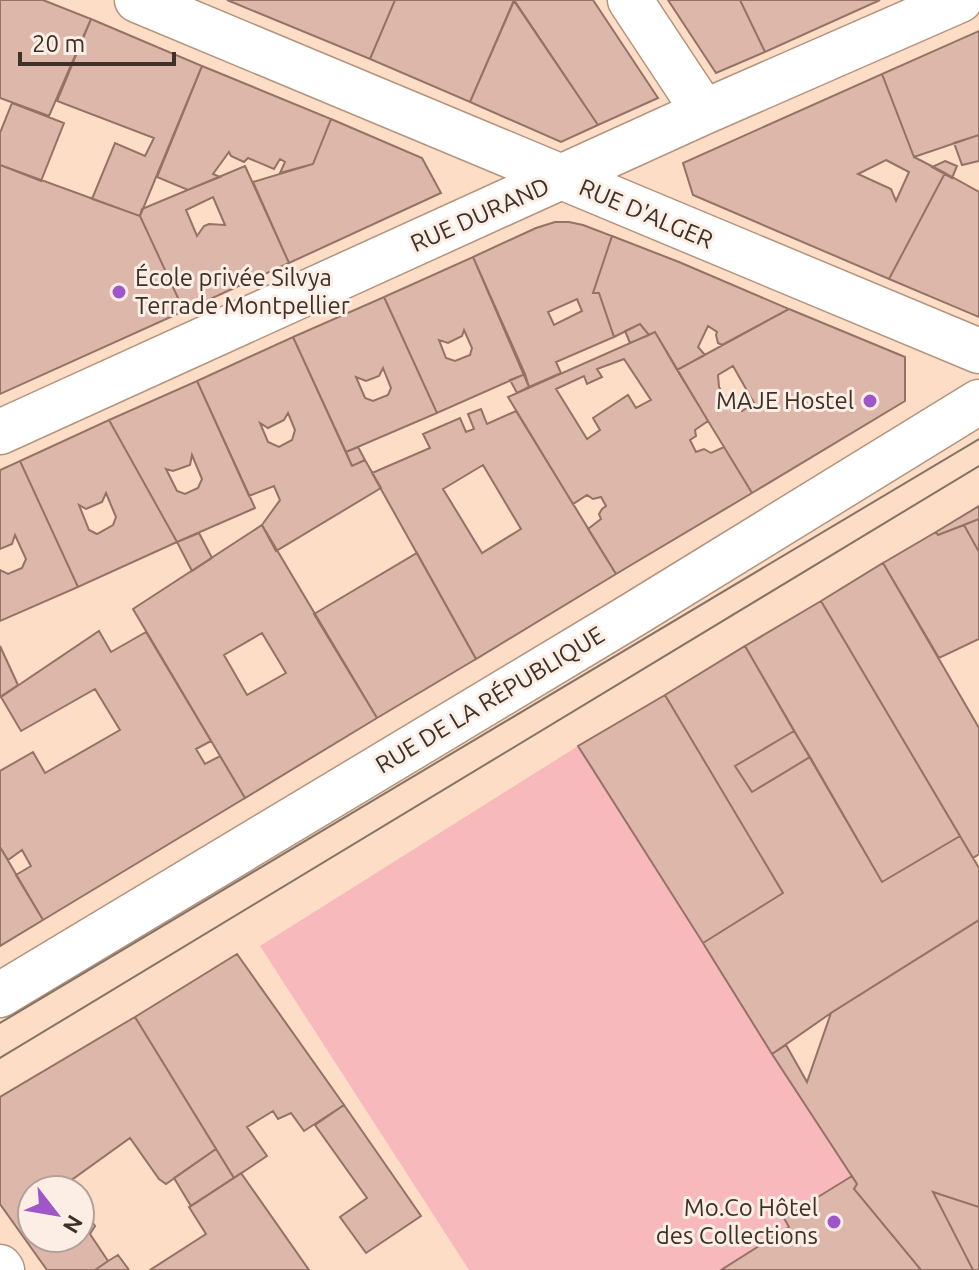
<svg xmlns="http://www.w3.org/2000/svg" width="979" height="1270" font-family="Ubuntu,sans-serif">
	<rect width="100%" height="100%" fill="#fdddc5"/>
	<path fill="#f8b9bc" d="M578 746 772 1054 852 1176 784 1217 789 1227 721 1270H469L260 946Z"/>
	<path fill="#deb7ab" stroke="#957166" stroke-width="2" fill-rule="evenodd" d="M0 0H43L91 19 49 116 0 98Z
		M227 0H395L370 59Z
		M395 0H514L470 102 370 59Z
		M514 0H593L658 98 598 125Z
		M668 0H740L765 52 716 73Z
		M740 0H880L765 52Z
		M514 1 598 125 561 142 470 102Z
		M91 19 202 66 140 216 92 199 115 143 145 156 154 138 57 101Z
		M979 31V135L914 157 882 74Z
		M202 66 331 119 313 164 280 173 285 162 280 159 274 169 248 158 244 162 231 156 229 152 213 174 220 177 188 190 157 177Z
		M882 74 914 157 945 173 889 279 693 195 683 163ZM886 160 909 172 896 201 891 189 858 174Z
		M12 103 64 123 41 181 0 165V133Z
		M331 119 422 158 441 193 289 263 253 182 313 164Z
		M979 135V161L962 165 954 143Z
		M945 161 957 166 952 178 932 167Z
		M0 165 140 216 184 311 0 394Z
		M245 166 289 263 184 311 140 216 142 209ZM213 197 225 225 209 224 204 226 197 236 186 210Z
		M945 173 979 192V317L889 279Z
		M555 222H569L583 225 612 236 593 293H599L614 337 556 362 561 373 529 387 473 257 536 228ZM577 299 582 311 554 325 548 312Z
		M612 236 679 262 789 309 722 345 718 343 716 335 717 332 708 326 698 347 705 355 677 370 655 332 649 335 640 324 614 337 599 293H593Z
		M473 257 525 374 437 413 384 297ZM464 330 472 348 470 355 455 361 446 358 439 340 448 343 462 336Z
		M384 297 437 413 346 452 293 337ZM383 368 391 388 388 395 373 401 365 398 356 377 366 381 379 376Z
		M789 309 905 357V401L752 493 677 370ZM733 366 754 403 742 411 728 401 719 387 718 375Z
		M640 324 649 335 630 343 625 331Z
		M655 332 708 421 695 430 696 436 690 440 696 452 704 449 711 453 724 447 752 493 616 574 588 529 601 519 599 514 602 509 606 506 601 497 593 499 587 495 573 504 508 397ZM624 359 651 400 636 408 628 395 593 418 600 430 587 439 556 389 584 376 587 384 602 377 597 369Z
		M293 337 352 466 365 460 381 488 276 551 262 525 280 500 274 486 249 496 197 381ZM288 413 295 430 292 440 279 447 268 442 260 423 268 428 284 420Z
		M525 374 529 387 517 393 510 380Z
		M197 381 255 508 177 542 109 420ZM192 455 202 479 198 488 185 494 177 491 166 469 173 471 190 465Z
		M481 409 487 424 516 411 616 574 476 659 372 473 430 448 423 434 460 418 466 432 474 429 468 414ZM483 465 521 529 482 553 443 489Z
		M109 420 177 542 78 587 20 461ZM106 493 116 517 113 525 97 534 89 530 79 505 86 509 102 502Z
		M358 447 365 460 352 466 346 452Z
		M20 461 78 587 0 621V570L8 574 22 568 26 559 15 535 12 544 0 549V470Z
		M979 506V519L938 535 936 532Z
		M979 519V552L964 525Z
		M262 525 377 718 245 798 133 609ZM262 633 286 673 247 695 224 655Z
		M964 525 979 552V639L939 658 883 563 936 532 938 535Z
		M199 533 212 558 192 571 177 542Z
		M417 553 476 659 377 718 314 614Z
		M883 563 979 728V854L973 858 821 601Z
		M821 601 960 836 882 882 745 646Z
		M99 631 111 652 146 632 211 741 196 749 205 764 220 756 245 798 43 920 16 875 31 866 22 850 8 860 0 847V771L33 752 45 773 120 730 95 689 21 731 1 697Z
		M0 646 18 685 0 697Z
		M745 646 794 731 735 766 752 792 810 757 882 882 960 836 979 868V920L831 1013 772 1054 703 943 783 893 665 695Z
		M665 695 783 893 703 943 578 746Z
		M794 731 810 757 752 792 735 766Z
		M0 847 43 920 0 946Z
		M979 920V1207L933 1192 973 1270H921L854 1189 857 1184 772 1054 786 1045 807 1082 831 1013Z
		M237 954 344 1105 304 1131 291 1113 278 1119 273 1111 247 1127 267 1156 234 1178 135 1017Z
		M135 1017 216 1149 166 1184 159 1179 130 1138 66 1184 70 1190H32V1238H80V1204L95 1226 90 1234 108 1261 95 1270H47L0 1204V1097Z
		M344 1105 421 1216 366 1253 340 1217 367 1198 315 1125Z
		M216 1149 234 1178 191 1206 174 1178Z
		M241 1173 309 1270H150L206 1234 189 1207Z
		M852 1176 857 1184 854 1189 921 1270H721L789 1227 784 1218Z
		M933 1192 979 1207V1270H973Z
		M118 1255 129 1270H95L108 1261Z"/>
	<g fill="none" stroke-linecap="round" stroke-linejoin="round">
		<defs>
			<path id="minor" d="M137 0 979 351
				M630 0 704 112
				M0 432 704 112 960 0
				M0 995 631 616 979 402
				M0 1267 2 1270"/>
		</defs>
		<use href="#minor" stroke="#b3947e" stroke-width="47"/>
		<use href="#minor" stroke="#fff" stroke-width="44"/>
		<path stroke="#877364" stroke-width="2" d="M0 1023 979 439
			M0 1058 979 466"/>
	</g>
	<g fill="#9f56c9" stroke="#fceee5" stroke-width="3">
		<circle cx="119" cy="292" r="8"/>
		<circle cx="870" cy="401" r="8"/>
		<circle cx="834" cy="1222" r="8"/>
	</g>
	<g text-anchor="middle" stroke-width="6" stroke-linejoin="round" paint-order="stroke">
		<g font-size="24" fill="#3d3128" stroke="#fceee5">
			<text transform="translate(646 214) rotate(23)" y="8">RUE D'ALGER</text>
			<text transform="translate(480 215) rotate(-24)" y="8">RUE DURAND</text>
			<text transform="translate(490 700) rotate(-31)" y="8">RUE DE LA RÉPUBLIQUE</text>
		</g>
		<g font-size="24" fill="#3d3128" stroke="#fceee5" text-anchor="end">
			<text x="135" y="286" text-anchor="start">École privée Silvya<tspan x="135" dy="28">Terrade Montpellier</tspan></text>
			<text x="854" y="409">MAJE Hostel</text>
			<text x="818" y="1216">Mo.Co Hôtel<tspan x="818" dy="28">des Collections</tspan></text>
		</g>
	</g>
	<g transform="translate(56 1214) rotate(121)"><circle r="38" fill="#fceee5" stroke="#b0a299" stroke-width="2"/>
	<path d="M0-6L14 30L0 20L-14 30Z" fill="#9f56c9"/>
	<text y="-12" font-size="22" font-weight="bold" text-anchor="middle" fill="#3d3128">N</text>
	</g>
	<path d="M20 52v12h154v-12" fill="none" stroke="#3d3128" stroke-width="4"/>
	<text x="32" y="52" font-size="24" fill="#3d3128" stroke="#fceee5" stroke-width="6" paint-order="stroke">20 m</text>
</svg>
